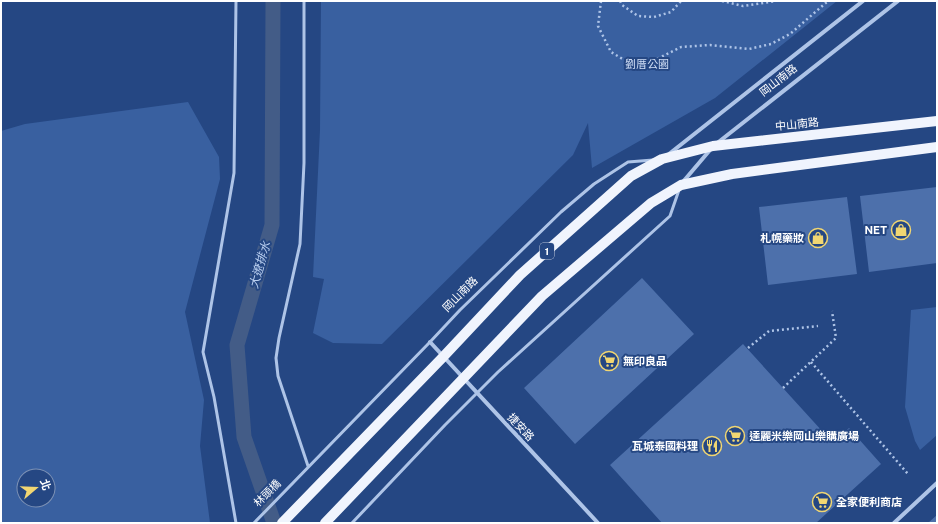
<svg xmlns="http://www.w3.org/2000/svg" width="938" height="524" font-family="'Public Sans','Noto Sans TC',sans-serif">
	<rect width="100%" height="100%" fill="#254783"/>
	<path fill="#3960a0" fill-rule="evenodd" d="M321 1H837L715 98 592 168 588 123 573 155 382 344 333 343 313 333 324 279 313 277 320 130Z
		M188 102 219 157 220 179 185 312 204 400 200 446 210 523H1V131L25 124ZM24 476H48V500H24Z
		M937 307V435L920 450 915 441 905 407 911 310Z"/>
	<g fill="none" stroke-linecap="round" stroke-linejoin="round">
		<path stroke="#435c87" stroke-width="15" d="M273 1 272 225 237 345 244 437 274 523"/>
	</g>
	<path fill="#4d70ab" d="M937 187V263L869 272 860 196Z
		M847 197 857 274 768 285 759 207Z
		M642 278 694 334 575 444 524 388Z
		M743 344 833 443 849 428 881 464 816 523H662L610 465Z
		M937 515V523H928Z"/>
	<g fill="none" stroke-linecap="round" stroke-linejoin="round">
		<path stroke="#aec4e7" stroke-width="2.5" stroke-dasharray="2 3" stroke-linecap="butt" d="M601 1 598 26 611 52 631 64 651 62 681 47 710 45 749 49 771 44 790 34 828 1
			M620 1 622 5 638 16 654 17 671 12 681 1
			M722 1 743 6 776 1
			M748 348 769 331 818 326
			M811 362 908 474
			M783 388 836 338 832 311"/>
		<path stroke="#aec4e7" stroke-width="3" d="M236 1 234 173 203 352 214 397 236 523
			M304 1V163L300 244 279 338 276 358 278 376 308 466
			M254 523 430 342 460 310 561 212 594 184 628 162 653 160
			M352 523 445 425 498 372 670 216 679 190"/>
		<path stroke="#aec4e7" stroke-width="4" d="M716 144 898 1
			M669 154 863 1
			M682 183 710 150
			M430 342 598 523
			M894 523 937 483"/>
		<path stroke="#f0f4fd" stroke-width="10" d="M282 523 444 356 520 275 631 176 662 159 713 146 937 121
			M325 523 542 296 651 203 681 185 732 174 937 147"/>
	</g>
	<defs>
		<symbol id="shop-ring" viewBox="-11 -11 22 22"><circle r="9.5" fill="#254783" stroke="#f1d672" stroke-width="1.5"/><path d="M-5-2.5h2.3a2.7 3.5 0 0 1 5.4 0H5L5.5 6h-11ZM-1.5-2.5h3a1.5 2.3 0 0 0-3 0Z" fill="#f1d672"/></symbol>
		<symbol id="supermarket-ring" viewBox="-11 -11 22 22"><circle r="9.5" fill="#254783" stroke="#f1d672" stroke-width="1.5"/><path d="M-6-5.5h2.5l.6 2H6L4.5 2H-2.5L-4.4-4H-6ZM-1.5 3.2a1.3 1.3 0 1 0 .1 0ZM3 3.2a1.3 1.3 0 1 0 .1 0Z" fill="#f1d672"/></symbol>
		<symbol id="restaurant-ring" viewBox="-11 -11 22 22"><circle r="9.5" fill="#254783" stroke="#f1d672" stroke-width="1.5"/><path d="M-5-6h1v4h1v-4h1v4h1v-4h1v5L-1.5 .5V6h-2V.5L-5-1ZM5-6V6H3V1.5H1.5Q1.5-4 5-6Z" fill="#f1d672"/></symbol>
	</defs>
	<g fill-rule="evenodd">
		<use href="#shop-ring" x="890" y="219" width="22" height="22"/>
		<use href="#shop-ring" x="807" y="227" width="22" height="22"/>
		<use href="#supermarket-ring" x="598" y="350" width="22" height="22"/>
		<use href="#supermarket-ring" x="724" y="425" width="22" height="22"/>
		<use href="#restaurant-ring" x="701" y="435" width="22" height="22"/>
		<use href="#supermarket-ring" x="811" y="491" width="22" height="22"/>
	</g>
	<g text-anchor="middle" stroke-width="4" stroke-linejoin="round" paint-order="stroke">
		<rect fill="#254783" stroke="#bec8da" stroke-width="1" x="540" y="243" width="14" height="16" rx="3"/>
		<g font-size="10" font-weight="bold" fill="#fff">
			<text x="547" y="255">1</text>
		</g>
		<g font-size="11" fill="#d1dff6" stroke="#254783">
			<text x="647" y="68">劉厝公園</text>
		</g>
		<g font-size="11" fill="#fff" stroke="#254783">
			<text transform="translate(778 80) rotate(-38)" y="4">岡山南路</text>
			<text transform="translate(797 124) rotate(-6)" y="4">中山南路</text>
			<text transform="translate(460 294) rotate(-45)" y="4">岡山南路</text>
			<text transform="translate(521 427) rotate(47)" y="4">捷安路</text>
			<text transform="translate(267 493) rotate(-45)" y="4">林頭橋</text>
		</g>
		<g font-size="11" font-weight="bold" fill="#fff" stroke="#254783" text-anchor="end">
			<text x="887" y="234">NET</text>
			<text x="804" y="242">札幌藥妝</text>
			<text x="623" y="365" text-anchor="start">無印良品</text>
			<text x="749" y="440" text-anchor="start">達麗米樂岡山樂購廣場</text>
			<text x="698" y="450">瓦城泰國料理</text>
			<text x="836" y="506" text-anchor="start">全家便利商店</text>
		</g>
		<g font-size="12" font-style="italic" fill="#b9ceef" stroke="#254783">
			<text transform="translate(260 265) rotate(-74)" y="4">大遼排水</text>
		</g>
	</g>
	<rect width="938" height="524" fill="none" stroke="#ffffff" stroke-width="4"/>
	<g transform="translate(36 488) rotate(71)"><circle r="19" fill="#254783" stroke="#7c91b5"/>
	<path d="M0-3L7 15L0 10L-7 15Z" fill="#f1d672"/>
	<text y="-6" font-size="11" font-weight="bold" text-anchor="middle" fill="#ffffff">北</text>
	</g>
</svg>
